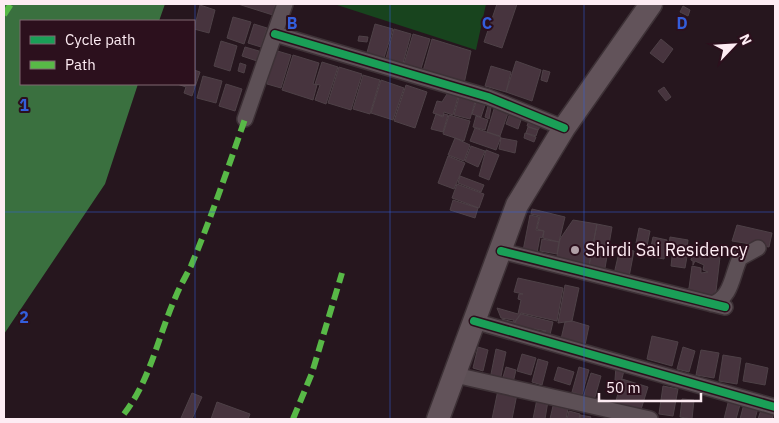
<svg xmlns="http://www.w3.org/2000/svg" width="779" height="423" font-family="'IBM Plex Sans',sans-serif">
	<rect width="100%" height="100%" fill="#26161e"/>
	<path fill="#18441e" d="M334 4H486L476 50Z"/>
	<path fill="#3a703f" d="M4 4H165L159 21H21V84H138L105 184 4 334Z"/>
	<path fill="#47343e" stroke="#4e4147" d="M238 4H276L274 8 279 10 276 16Z
		M497 4H517L502 48 484 42Z
		M200 5 215 10 209 33 194 29Z
		M683 6 690 10 688 16 680 12Z
		M680 15 685 18 682 23 677 20Z
		M233 17 251 22 244 44 227 38Z
		M254 24 267 28 261 47 248 43Z
		M375 24 393 29 383 61 366 56Z
		M394 29 411 34 402 67 385 62Z
		M413 34 430 39 420 72 403 67Z
		M359 36 368 37 367 42 358 41Z
		M432 39 471 51 464 84 423 71Z
		M661 39 673 49 663 63 650 53Z
		M221 41 237 46 230 71 214 66Z
		M245 47 259 51 257 61 242 56Z
		M274 50 291 55 281 88 267 84Z
		M293 55 319 63 313 84 317 85 313 100 282 90Z
		M516 61 541 70 532 101 506 92Z
		M322 62 338 67 326 104 315 100 320 85 315 84Z
		M240 63 246 65 244 73 238 71Z
		M491 66 511 72 506 92 485 86Z
		M339 67 362 74 351 110 328 103Z
		M194 70 200 72 192 96 184 93 186 87 177 84H194Z
		M543 70 550 72 547 82 541 80Z
		M363 75 380 80 370 114 353 109Z
		M203 76 222 81 216 103 197 98Z
		M381 80 404 88 393 120 371 113Z
		M226 84 242 89 235 111 219 106Z
		M406 85 427 92 415 128 394 121Z
		M664 87 671 97 666 101 658 91Z
		M447 94 458 97 453 115 444 112 443 116 433 113 437 101 442 102Z
		M459 97 475 102 470 119 454 115Z
		M476 102 485 105 481 117 472 114Z
		M488 106 491 107 489 119 485 117Z
		M494 109 508 113 500 136 487 132Z
		M510 113 522 117 518 129 506 124Z
		M436 114 443 117 444 114 448 115 443 132 431 129Z
		M449 115 470 121 464 141 443 134Z
		M476 116 488 120 485 130 473 127Z
		M528 123 540 127 538 130 527 126Z
		M528 127 538 130 536 136 526 133Z
		M475 128 501 137 496 150 470 141Z
		M525 133 536 137 534 142 524 138Z
		M455 138 470 145 464 161 448 155Z
		M501 138 517 141 515 153 499 149Z
		M471 146 485 151 478 167 465 161Z
		M486 150 499 155 489 180 479 176Z
		M448 156 465 163 454 189 438 183Z
		M460 176 484 185 481 192 458 183Z
		M457 184 484 194 479 208 452 198Z
		M453 200 478 208 475 218 450 210Z
		M532 209 565 217 559 242 543 238 544 231 537 229 540 216 531 214Z
		M530 215 539 217 536 230 544 231 542 238 540 237 536 258 522 256Z
		M573 220 597 224 588 271 556 262 560 239Z
		M597 224 612 227 604 274 588 271Z
		M737 225 772 233 769 247 732 241Z
		M639 228 650 231 647 246 636 243Z
		M653 237 667 240 664 259 649 256Z
		M670 237 688 240 687 249 669 246Z
		M542 239 559 242 557 254 540 251Z
		M694 245 721 249 716 291 712 298 686 290 689 288 692 266 701 268V273L708 272 703 270 704 265 695 261 693 265V261L691 260Z
		M620 248 634 251 629 277 614 274Z
		M673 249 688 251 685 268 671 266Z
		M518 278 563 288 557 321 521 313 514 323V329H506L502 319 513 322 514 320 501 318 497 308 518 314 521 300 518 299 519 294H523L514 292Z
		M565 285 579 288 572 321 558 323Z
		M521 314 553 322 549 339 542 336 543 331H546L535 329 523 333 525 327 517 326 515 322Z
		M572 321 589 326 585 345 561 339 565 322Z
		M652 336 678 342 672 366 647 359Z
		M478 347 488 350 483 371 473 368Z
		M683 347 695 351 689 372 677 369Z
		M496 349 506 352 500 381 490 379Z
		M701 350 719 353 714 378 696 375Z
		M522 354 536 358 531 375 517 371Z
		M723 355 741 358 737 384 719 381Z
		M538 359 548 362 542 385 532 382Z
		M746 363 768 368 765 385 743 381Z
		M616 366 625 367 621 382 615 380Z
		M506 367 516 370 512 387 501 384Z
		M558 367 574 372 570 385 554 380Z
		M579 367 589 370 582 395 572 392Z
		M591 373 601 376 593 404 582 401Z
		M622 379 648 387 639 416 614 408Z
		M663 386 678 389 673 416 659 414Z
		M498 390 517 394 512 419H492Z
		M192 393 202 397 192 419H184L181 418Z
		M537 399 548 401 545 419H533Z
		M682 399 694 400 692 419 680 417Z
		M729 399 741 401 736 419H724Z
		M745 400 759 404 755 419H740Z
		M217 402 250 414 248 419H211Z
		M553 406 568 409 566 419H550Z
		M762 407 775 410 772 419H758Z
		M569 411 580 414 579 419H567Z
		M580 415 591 417 590 419H580Z"/>
	<g fill="none" stroke-linecap="round" stroke-linejoin="round">
		<defs>
			<path id="street" d="M275 34 488 97 564 128
				M245 119 285 4
				M501 251 725 307
				M712 304C732 298 732 274 740 258L758 248
				M474 321 775 407
				M455 375 650 419"/>
			<path id="primary" d="M438 419 517 205 564 128 651 4"/>
		</defs>
		<use href="#street" stroke="#3d3136" stroke-width="18"/>
		<use href="#primary" stroke="#3d3136" stroke-width="25"/>
		<use href="#street" stroke="#5d5056" stroke-width="15"/>
		<use href="#primary" stroke="#62535a" stroke-width="22"/>
		<path stroke="#58b947" stroke-width="6" stroke-dasharray="12 6" stroke-linecap="butt" d="M4 15 11 4
			M124 414C151 379 158 336 176 296 180 286 186 276 191 266 211 218 228 168 245 119
			M293 419 312 373 342 273"/>
		<defs>
			<path id="cycleway" d="M275 34 488 97 564 128
				M501 251 725 307
				M474 321 775 407"/>
		</defs>
		<use href="#cycleway" stroke="#2c101d" stroke-width="11"/>
		<use href="#cycleway" stroke="#1a9f57" stroke-width="8"/>
	</g>
	<path fill="none" stroke="#335edb" stroke-width="1" stroke-opacity="0.55" d="M195 4V419M390 4V419M584 4V419M4 212H775"/>
	<circle fill="#b2a1a8" stroke="#2c101d" stroke-width="2" cx="575" cy="250" r="5"/>
	<g text-anchor="middle" stroke-width="4" stroke-linejoin="round" paint-order="stroke">
		<g font-size="18" fill="#fdecf3" stroke="#2c101d" text-anchor="start">
			<text x="585" y="256">Shirdi Sai Residency</text>
		</g>
	</g>
	<g font-size="16" text-anchor="middle" font-weight="bold" fill="#335edb" stroke="#2c101d" stroke-width="4" stroke-linejoin="round" paint-order="stroke">
		<text x="292" y="29">B</text>
		<text x="487" y="29">C</text>
		<text x="682" y="29">D</text>
		<text x="24" y="111">1</text>
		<text x="24" y="323">2</text>
	</g>
	<rect width="779" height="423" fill="none" stroke="#fdecf3" stroke-width="10"/>
	<rect x="20" y="20" width="175" height="65" fill="#2c101d" stroke="#806873"/>
	<rect x="30" y="36" width="25" height="8" fill="#1a9f57" stroke="#806873"/>
	<text x="65" y="45" font-size="15" fill="#fdecf3">Cycle path</text>
	<rect x="30" y="61" width="25" height="8" fill="#58b947" stroke="#806873"/>
	<text x="65" y="70" font-size="15" fill="#fdecf3">Path</text>
	<g transform="translate(734 45) rotate(65)" stroke="#2c101d" stroke-width="4" paint-order="stroke">
	<path d="M0-4L9 19L0 12L-9 19Z" fill="#fdecf3"/>
	<text y="-8" font-size="14" font-weight="bold" text-anchor="middle" fill="#fdecf3">N</text>
	</g>
	<path d="M599 393v8h102v-8" fill="none" stroke="#fdecf3" stroke-width="2.5"/>
	<text x="606" y="393" font-size="15" fill="#fdecf3" stroke="#2c101d" stroke-width="4" paint-order="stroke">50 m</text>
</svg>
